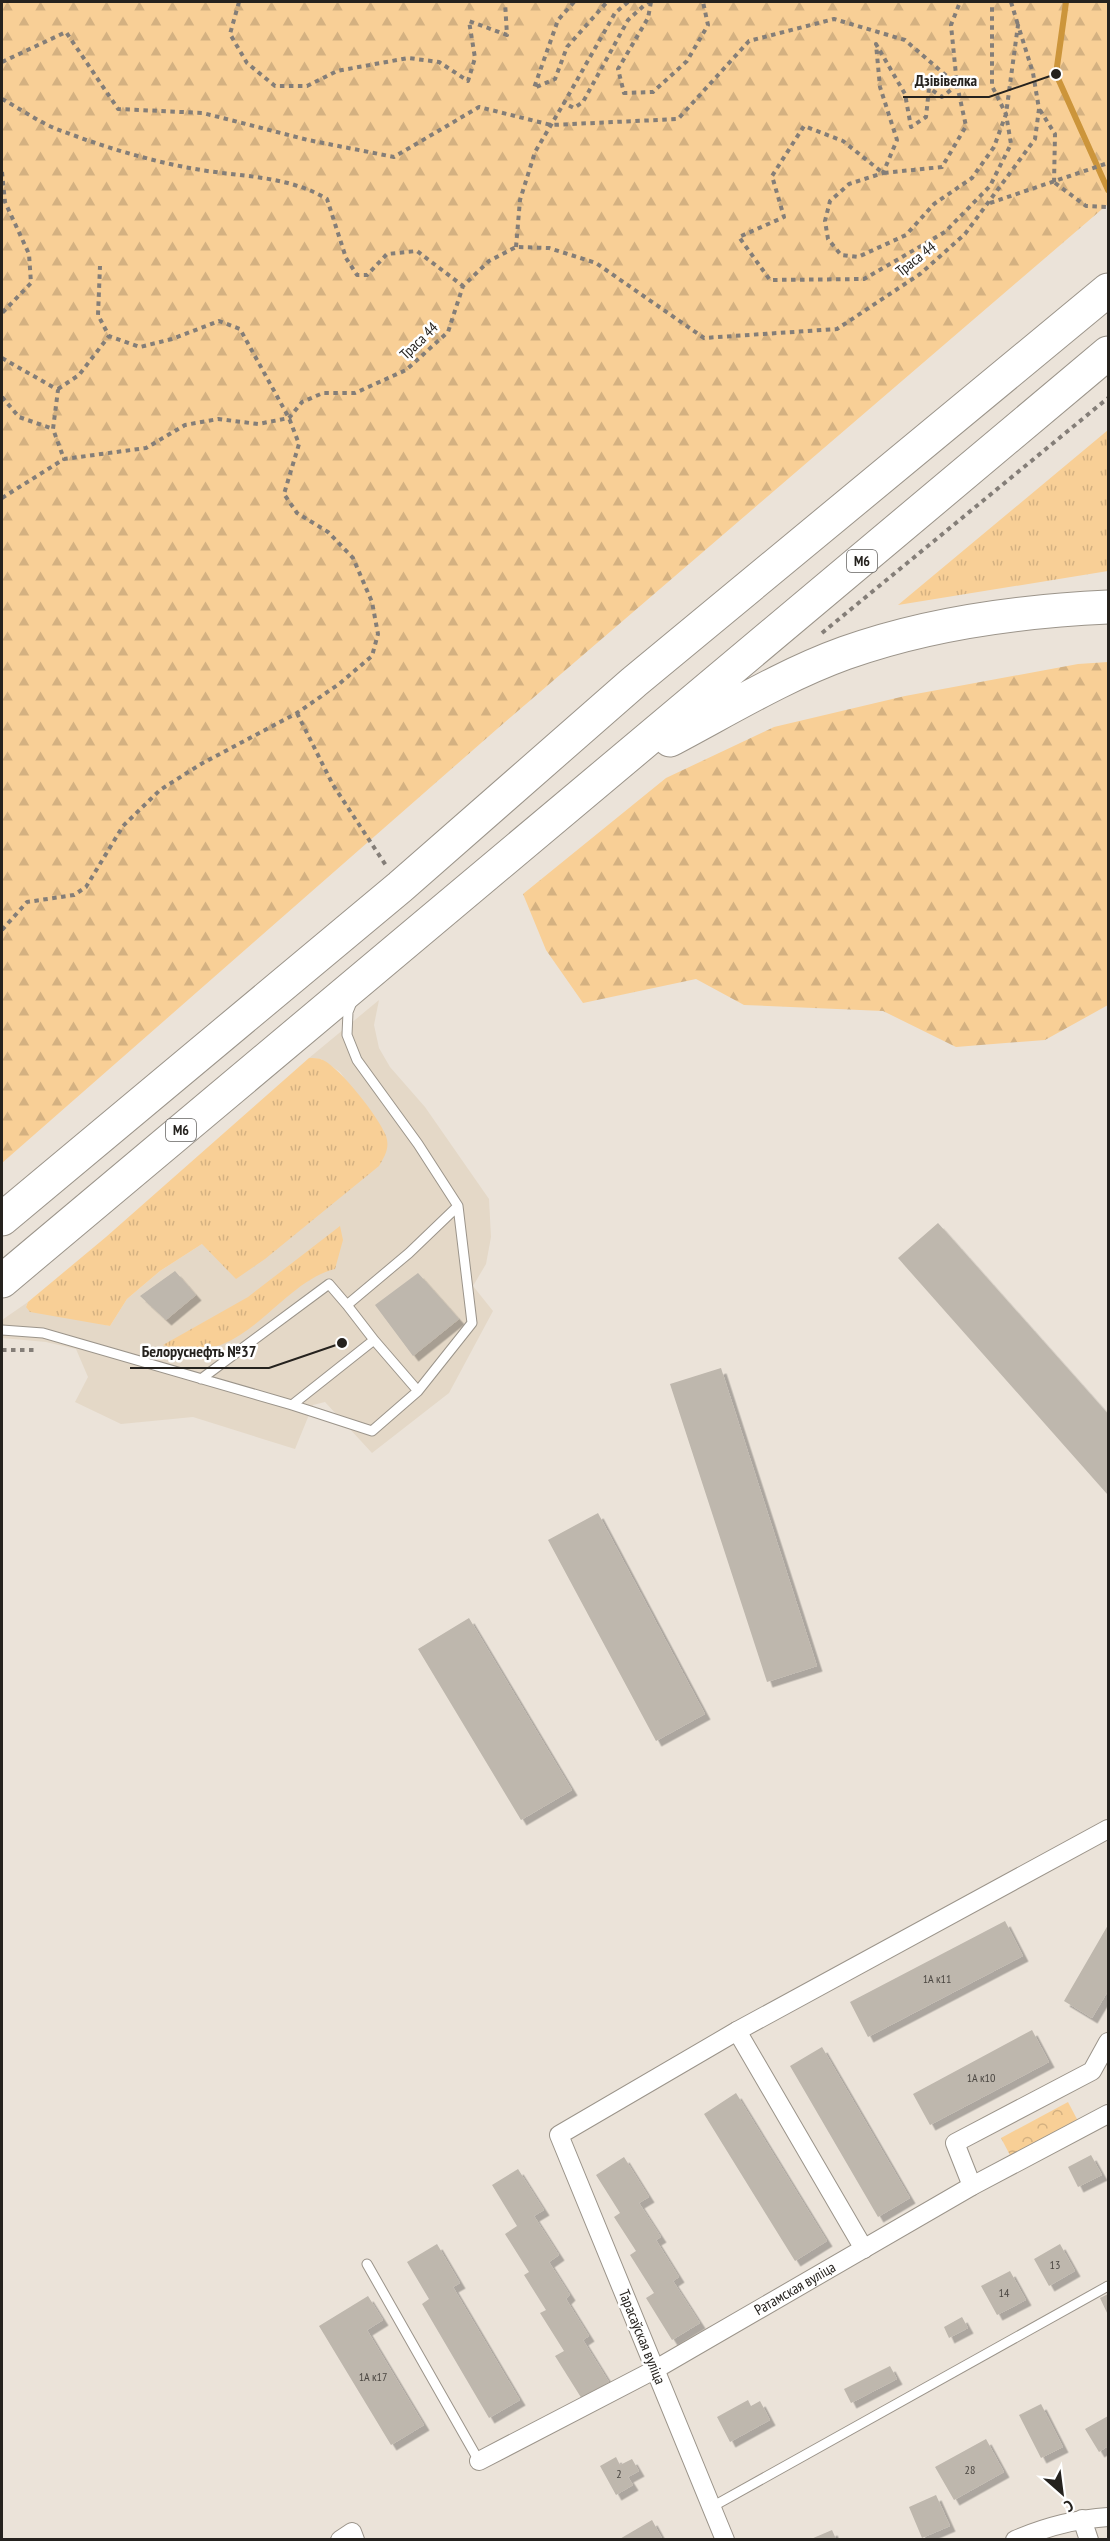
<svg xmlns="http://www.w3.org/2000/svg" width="1110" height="2541" font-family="'PT Sans Narrow',sans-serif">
	<defs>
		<pattern id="grass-tufts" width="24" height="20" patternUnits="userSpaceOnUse" patternTransform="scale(1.5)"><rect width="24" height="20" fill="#f8cf96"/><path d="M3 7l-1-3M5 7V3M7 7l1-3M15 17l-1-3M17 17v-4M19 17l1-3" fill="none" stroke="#d4b181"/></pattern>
		<pattern id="forest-firs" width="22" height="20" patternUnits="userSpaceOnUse" patternTransform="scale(1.5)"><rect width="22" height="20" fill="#f8cf96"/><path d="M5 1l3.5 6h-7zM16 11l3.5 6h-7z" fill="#d4b181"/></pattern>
		<pattern id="park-crowns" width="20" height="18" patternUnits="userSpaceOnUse" patternTransform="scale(1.5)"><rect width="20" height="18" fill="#f8cf96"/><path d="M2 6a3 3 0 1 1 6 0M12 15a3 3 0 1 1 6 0" fill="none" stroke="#d4b181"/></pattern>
		<filter id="shadow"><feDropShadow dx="5.5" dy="5.5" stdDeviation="0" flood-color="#0004"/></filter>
	</defs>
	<rect width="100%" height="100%" fill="#ebe3d9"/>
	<path fill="#e4d8c7" d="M379 1000 374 1025 379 1048 390 1067 425 1107 489 1199 491 1237 486 1264 473 1286 493 1311 449 1393 372 1453 325 1402 313 1405 295 1449 193 1417 121 1424 75 1402 88 1377 76 1349 46 1342 2 1338V1320L28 1302 26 1307 110 1326 127 1299 160 1271 202 1244 386 1136 340 1072 321 1059 309 1058Z"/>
	<path fill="url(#grass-tufts)" d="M1108 430V571L898 605Z
		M309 1058C313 1058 319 1058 323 1060 341 1069 378 1116 386 1136 390 1148 385 1156 379 1166L265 1259 236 1279 202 1244 160 1271 127 1299 110 1326 30 1312 26 1307 28 1302 106 1237Z
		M340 1226 343 1240 335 1269C294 1279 264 1327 223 1344 215 1348 204 1347 195 1348 185 1349 173 1350 163 1345L248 1297Z"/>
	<path fill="url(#forest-firs)" d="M2 2H1108V204L497 729 2 1163Z
		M1108 662V1005L1045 1040 956 1047 883 1011 744 1005 696 979 583 1003 546 950 523 894 666 778 774 727 905 696 1078 664Z"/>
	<path fill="url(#park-crowns)" d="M1068 2102 1078 2121 1011 2157 1001 2138Z"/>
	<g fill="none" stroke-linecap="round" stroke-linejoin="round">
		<path stroke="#cc953b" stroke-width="6" d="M1066 2 1056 74 1108 190"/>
	</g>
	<path fill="#beb7ad" filter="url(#shadow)" d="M938 1223 1108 1414V1495L898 1258Z
		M175 1271 196 1295 166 1320 140 1296Z
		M418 1273 459 1319 413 1356 375 1305Z
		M721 1368 817 1666 767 1682 670 1384Z
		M598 1513 705 1714 656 1741 548 1540Z
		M469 1618 572 1790 521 1820 418 1649Z
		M1005 1921 1023 1956 868 2037 850 2002Z
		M1108 1925V1991L1092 2018 1064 2001Z
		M1032 2030 1049 2062 930 2125 913 2094Z
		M822 2047 910 2198 878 2217 790 2066Z
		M736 2093 827 2241 795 2261 704 2114Z
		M1091 2155 1102 2175 1078 2187 1068 2167Z
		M624 2157 649 2197 639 2203 661 2237 656 2240 679 2277 673 2281 700 2323 672 2340 646 2298 654 2293 630 2255 636 2251 614 2217 620 2213 596 2175Z
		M518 2169 544 2210 534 2216 559 2255 549 2262 570 2295 566 2299 589 2336 583 2340 609 2382 582 2399 555 2356 564 2351 540 2313 546 2310 524 2275 529 2272 505 2234 517 2226 492 2185Z
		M437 2244 460 2283 453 2287 520 2400 489 2418 422 2304 429 2299 407 2262Z
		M1060 2244 1075 2271 1049 2286 1034 2259Z
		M1010 2271 1026 2300 997 2315 981 2286Z
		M1108 2294V2315L1100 2298Z
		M368 2296 383 2320 367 2330 424 2425 391 2445 319 2326Z
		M962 2317 968 2328 949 2338 944 2327Z
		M890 2366 897 2379 851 2403 844 2389Z
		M748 2400 751 2406 760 2401 770 2420 730 2442 717 2417Z
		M1041 2404 1063 2447 1041 2458 1019 2415Z
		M1108 2416V2446L1099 2452 1085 2429Z
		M986 2439 1004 2472 954 2500 935 2467Z
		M616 2457 620 2465 632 2459 639 2471 628 2477 633 2485 616 2495 600 2466Z
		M936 2495 950 2526 922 2538 909 2507Z
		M652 2520 663 2540H618Z
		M832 2530 836 2539H811Z"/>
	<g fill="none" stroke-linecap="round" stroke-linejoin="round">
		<defs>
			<path id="lane" d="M347 1305 374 1340
				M2 1330 43 1333 292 1405 372 1431 418 1391
				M201 1379 329 1284 347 1305 409 1253 458 1206
				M292 1405 374 1340 418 1391 472 1323 458 1206 418 1144 357 1060 347 1035 348 1012 352 1002
				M367 2264 479 2461
				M710 2508 1108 2286"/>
			<g id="street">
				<path d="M737 2031 864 2249"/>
				<path d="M972 2186 955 2143 1092 2071 1108 2042"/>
				<path id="s1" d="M479 2461 656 2369 972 2186 1108 2114"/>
				<path d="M1082 2519 1089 2540"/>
				<path d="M340 2540 352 2532 355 2540"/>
				<path d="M725 2540 559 2135 737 2031 1108 1829"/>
				<path d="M1015 2540C1045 2527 1076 2519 1108 2517"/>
			</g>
			<path id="highway" d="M670 740C727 710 784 675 845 653 929 623 1020 611 1108 607
				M2 1219 400 887 634 682 1108 290
				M2 1281 1108 353"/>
		</defs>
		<use href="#lane" stroke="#9b948a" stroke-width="11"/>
		<use href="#street" stroke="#9b948a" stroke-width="20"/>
		<use href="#highway" stroke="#9b948a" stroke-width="35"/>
		<path stroke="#847e78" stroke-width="4" stroke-dasharray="4.5 4.5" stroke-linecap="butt" d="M239 2 230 34 247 63 275 86H307L337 71 408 58 439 62 468 81 475 58 469 21 507 35 505 2
			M574 2 558 20 534 88 555 79 567 47 607 2
			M628 2 615 13 564 103 574 108 583 102 628 20 648 2
			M651 2 648 18 618 69 624 93 653 92 687 61 708 25 703 2
			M1011 2 1018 25
			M2 62 66 32 118 109 203 113 308 140 394 157 479 107 551 125 678 119 749 41 834 19 905 40 957 85 966 126 942 167 883 173 843 141 804 126 772 176 784 217 739 237 770 280 864 279 945 232 990 186 1011 144 1006 114 992 86V2
			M2 99C21 109 41 124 62 131 104 147 150 161 195 169 240 177 287 175 327 199L346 258 357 275H367L387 254 417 251 463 286
			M1040 110 1055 134 1054 183
			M2 172 5 202 29 254 31 283 2 313
			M1055 183 1086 206 1108 207
			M990 203 1108 163
			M516 247 520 200 535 152 564 103
			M2 358 58 390 53 429 64 459 146 448 185 425 218 419 258 424 289 418 302 402 323 393H355L406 370 448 332 463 286 489 261 516 247 549 248 596 263 704 338 837 329 920 274 965 234 1035 139 1039 109 1033 73 1018 25 1006 114 994 147 972 178 934 204 906 235 858 257 841 255 828 239 825 221 830 201 849 184 883 173 897 140 880 87 876 44 905 94 911 127 926 117 929 88 942 97 957 85 951 25 960 2
			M58 389 79 375 109 336
			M2 397 19 417 53 429
			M2 498 64 459
			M822 633 1108 398
			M297 713 333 785 387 867
			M2 930 27 902 74 895 86 887 123 826 160 790 201 764 297 713 339 684 372 656 378 634 372 602 353 558 328 532 297 513 284 494 299 444 289 418 240 329 219 321 172 339 140 347 109 336 98 315 100 266
			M2 1350H38"/>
		<use href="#lane" stroke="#fff" stroke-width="9"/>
		<use href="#street" stroke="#fff" stroke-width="18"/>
		<use href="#highway" stroke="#fff" stroke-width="33"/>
	</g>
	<g text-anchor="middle" stroke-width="5" stroke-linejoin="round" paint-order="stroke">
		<g font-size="12" fill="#4b4742">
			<text x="937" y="1983">1А к11</text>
			<text x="981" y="2082">1А к10</text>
			<text x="1055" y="2269">13</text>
			<text x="1004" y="2297">14</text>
			<text x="373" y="2381">1А к17</text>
			<text x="970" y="2474">28</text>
			<text x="619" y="2478">2</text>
		</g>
		<g fill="#fff" stroke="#666462" stroke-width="1.5">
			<rect x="847" y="550" width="30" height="22" rx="4.5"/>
			<rect x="166" y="1119" width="30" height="22" rx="4.5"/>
		</g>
		<g font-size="14" font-weight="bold" fill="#25221e">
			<text x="862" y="566">М6</text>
			<text x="181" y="1135">М6</text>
		</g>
		<g font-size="15" fill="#25221e" stroke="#fff">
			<text transform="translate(916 259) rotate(-38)" y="5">Траса 44</text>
			<text transform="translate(419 341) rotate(-44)" y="5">Траса 44</text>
			<text dy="5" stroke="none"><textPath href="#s1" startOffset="360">Ратамская вуліца</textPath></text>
			<text transform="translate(642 2337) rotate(68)" y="5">Тарасаўская вуліца</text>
		</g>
	</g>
	<path fill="none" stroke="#25221e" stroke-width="2" d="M1056 74L989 97H903M342 1343L269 1368H130"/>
	<g fill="#25221e" stroke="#fff" stroke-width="2">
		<circle cx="1056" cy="74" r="6"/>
		<circle cx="342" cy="1343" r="6"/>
	</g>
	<g font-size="16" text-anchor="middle" font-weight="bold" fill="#25221e" stroke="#fff" stroke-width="5" stroke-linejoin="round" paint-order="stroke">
		<text x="946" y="86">Дзівівелка</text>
		<text x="199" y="1357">Белоруснефть №37</text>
	</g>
	<rect width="1110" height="2541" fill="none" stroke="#25221e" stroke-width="6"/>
	<g transform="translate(1062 2493) rotate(152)" stroke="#ffffff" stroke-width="4.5" paint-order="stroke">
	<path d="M0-4.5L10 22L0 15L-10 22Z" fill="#25221e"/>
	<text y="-9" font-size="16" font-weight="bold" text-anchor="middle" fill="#25221e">С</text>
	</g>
</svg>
